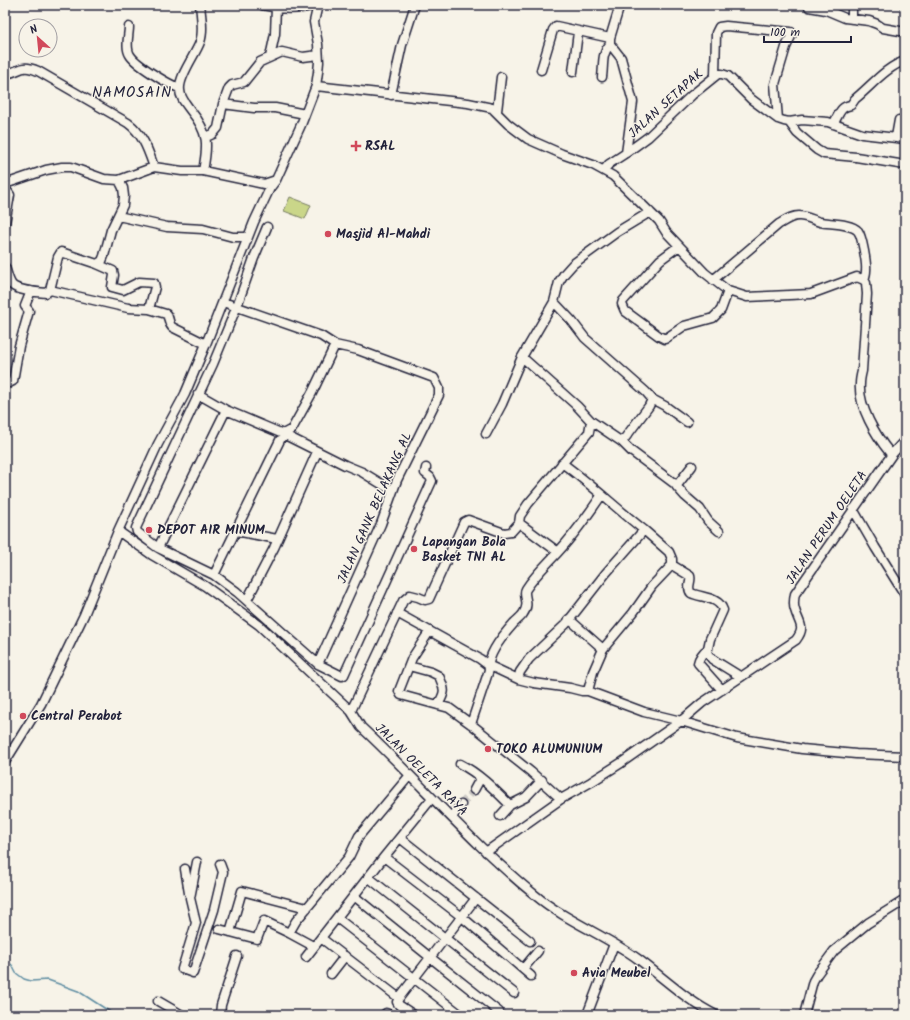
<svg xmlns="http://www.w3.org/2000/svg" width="910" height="1020" font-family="Kalam,sans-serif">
<rect width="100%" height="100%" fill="#f7f3e8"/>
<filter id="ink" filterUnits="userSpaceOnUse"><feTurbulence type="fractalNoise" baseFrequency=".025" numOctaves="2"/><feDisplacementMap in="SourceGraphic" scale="8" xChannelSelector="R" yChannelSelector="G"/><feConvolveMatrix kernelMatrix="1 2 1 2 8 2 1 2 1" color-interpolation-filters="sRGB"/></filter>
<g filter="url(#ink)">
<path fill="#cad689" stroke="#767c62" d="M 290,197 L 311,205 L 305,219 L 284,211 Z"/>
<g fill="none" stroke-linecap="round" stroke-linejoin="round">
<path stroke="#5f8da2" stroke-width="1.5" d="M 5,960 L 12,965 L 16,973 L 24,979 L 31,981 L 48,980 L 78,991 L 115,1015"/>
<path stroke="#ccc9c5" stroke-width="8" stroke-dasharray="8 4" stroke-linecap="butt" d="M 461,805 L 474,790"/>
<g stroke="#22223b" stroke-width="11">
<path id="minor" d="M 262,5 C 282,9 296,11 315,5
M 808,5 L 809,7 L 826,10 L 845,18 L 869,21 L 877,24 L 883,28 L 900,31
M 905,5 L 905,6
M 852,19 L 852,5
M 129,27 C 129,35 125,47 130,55 C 136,65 168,84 179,88
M 270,57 L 275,34 L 276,7
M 541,70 L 553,30 L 556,26 L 610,38
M 573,72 L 578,32
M 5,74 C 21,72 20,63 38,71 L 128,123 C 143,134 148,150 154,167
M 715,75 L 716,33 L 719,27 L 726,26 L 791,32 L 792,34 L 786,47 L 775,84 L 778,119
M 602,77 C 604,63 601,55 610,44
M 316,86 L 468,103 L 492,108 L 508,124 L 528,139 L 562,154 L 593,165 L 613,176 L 659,221 L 666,232 L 705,273 L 728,291 L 747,297 L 811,294 L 857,277 L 864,280 L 866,283 L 867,294 L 862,371 C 861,375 860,380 860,384 C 858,406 876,436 890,453 L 893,453
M 391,95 L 402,45 L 415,5
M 223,104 L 254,108 L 275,108 L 305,114
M 497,111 L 501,77
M 789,122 L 797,133 L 817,150 L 824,154 L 856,157 L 905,165
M 833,124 C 840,114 839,107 851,105 L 855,99 C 870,87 887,66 905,61
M 206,137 L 213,134 L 218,128 L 223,104 L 229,88 L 232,85 L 244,82 L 260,62 L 282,52 L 303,57 L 318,55
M 896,137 L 899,120
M 626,153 L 648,137 L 692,95 L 718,74 L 722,74 L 728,76 L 751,99 L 778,119 L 784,121 L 789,122 L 802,120 L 828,122 L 862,134 L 905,139
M 604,170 L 609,164 L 626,153 L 633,102 L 621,58 L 610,44 L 610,38 L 620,5
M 203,171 L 264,184 L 276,180
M 5,184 L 46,170 L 62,167 L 71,167 L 104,179 L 119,180 L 154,167 L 182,171 L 203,171 C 208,145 209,133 191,111 C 186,104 180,98 180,90 C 178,77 196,54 200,42 C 204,31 201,16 200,5
M 5,188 L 10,195 L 5,223
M 118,216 L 167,227 L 203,229 L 233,237 L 248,237
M 267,227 L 254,258 L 237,306 L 213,364 L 136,528 L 137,532 L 158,548 L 214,575 L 237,592 L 318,664 L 342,676 L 344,675 L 432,481 L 430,477 L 425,473 L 426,468
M 679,246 L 660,260 L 623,301 L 622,304 L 625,311 L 659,336 L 665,339 L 684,326 L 713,318 L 721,310 L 728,291
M 97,264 L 113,271 L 114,275 L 112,287 L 123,290 L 139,282 L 154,283 L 155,287 L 149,309 L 166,314 C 170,318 168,323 172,327 L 206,344
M 5,267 C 7,272 8,280 12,285 C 18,291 38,292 46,293 L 50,290 L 58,257 L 61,252 L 97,264 L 102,261 L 104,256 L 111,230 L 123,205 L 124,196 L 123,188 L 119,180
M 713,280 L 779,224 C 786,220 791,216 799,216 C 806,216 813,220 820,222 C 830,224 851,223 858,231 C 862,236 867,264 866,271 C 866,273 865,277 864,280
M 50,290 L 128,308 L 149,309
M 223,302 L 321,336 L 335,345 L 358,350 L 434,378 L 439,388 L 439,395 L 397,480 L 381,524 L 318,664
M 554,302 L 572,321 L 585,338 L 646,392 L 652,399 L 649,406 L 622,442
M 522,357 L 577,406 L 591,421 L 622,442 L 631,451 L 675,484 L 677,487
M 5,384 L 9,383 L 13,381 L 19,346 L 29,311 L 25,306 L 31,291
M 198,394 L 226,410 L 283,434 L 345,465 L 362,472 L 393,491
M 652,399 L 665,406 L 687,422
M 486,434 L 502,404 L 522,357 L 554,302 L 559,282 L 564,274 L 573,264 L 617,232 L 650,212
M 692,466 L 678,484 L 677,487 L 685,496 L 700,509 L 708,521 L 719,531
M 853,509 L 875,547 L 905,595
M 519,523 L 558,552
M 118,531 L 152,555 L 205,586 L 259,625 L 351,711 L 361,727 C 420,782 473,845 535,895 C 566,921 605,935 638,959 C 664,978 687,1001 716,1015
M 236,531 L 277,539
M 158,548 L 226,410
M 672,565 L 690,576 C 692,582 686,587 691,593 C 702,598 719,597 723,610 L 710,639 L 707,653 L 712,659 L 741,677
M 214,575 L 283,434 L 292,429 L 312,393 L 335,345
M 247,600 L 274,548 L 317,452
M 397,613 L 480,659 L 488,665 L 518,679 L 534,683 L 570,688 L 582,691 L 588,691 L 644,712 L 681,721 L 737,738 L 802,749 L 856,754 L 905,756
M 569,619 L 603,649
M 429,632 L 412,658 L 399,691 L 401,695 L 449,708 L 471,724 L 531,772 L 561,799
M 708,649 C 703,652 699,658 698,663 L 722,690
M 409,666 L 431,672 L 439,676 C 445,690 446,691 438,705
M 518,679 L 520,672 L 529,659 L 566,624 L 606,573 L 644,530 C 616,508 591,484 562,463
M 588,691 L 593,672 L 603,649 L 633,613 L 652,586 L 672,565 L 672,559 L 669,552 L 644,530
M 351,711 L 403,601 L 410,595 L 418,597 L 425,600 L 429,599 L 464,522 L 468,520 L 504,533 L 511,532 L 519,523 L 520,516 L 528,504 L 589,432 L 591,421
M 471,724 L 489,670 C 486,655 505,633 514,623 C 517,620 521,617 523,614 C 531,603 522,595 526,589 C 535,575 547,564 558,552 C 574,535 588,515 601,496
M 5,762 L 41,704 L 84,615 L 118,531 L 158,444 L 185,394 L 206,344 L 254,222 L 270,188 L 276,180 L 301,125 L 316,86 L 318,72 L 319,62 L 318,44 L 314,22 L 317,9 L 320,5
M 460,764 C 478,773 493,788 508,803 L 510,805 L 500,816
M 474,790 L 480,779
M 510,805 L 526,797 L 542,780
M 452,817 L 461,805
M 400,838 L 530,941
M 486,852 L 561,799 L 591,782 L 621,763 L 681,721 L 702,703 L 796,640 C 806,627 799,624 795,610 C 793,605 794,599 795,594 L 893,453 L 905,440
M 384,857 L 462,917 L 531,976
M 197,862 L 190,898 L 196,923 L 182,969 L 193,973 L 214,910 L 223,872 L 220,864
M 185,869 L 189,893
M 368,877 L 514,993
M 354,896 L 431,958 L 499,1012 L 496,1015
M 337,918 L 461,1015
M 219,929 L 257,939 L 264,921 L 289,933
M 230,932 L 242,891 L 307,908
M 321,938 L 399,998 L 397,1002 L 399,1005 L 414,1015
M 313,946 L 289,933 L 296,921 L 349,857 L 359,836 L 410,775
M 306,957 L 384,857 L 432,798
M 523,969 L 538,951
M 331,974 L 345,956
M 399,998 L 476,898
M 158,1001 L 182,1015
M 220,1015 L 221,1005 L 237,956
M 384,1015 L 386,1013 L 391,1015
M 587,1015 L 614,944
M 804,1015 L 813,981 L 817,974 L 834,951 L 868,923 L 905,900"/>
</g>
<use href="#minor" stroke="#f7f3e8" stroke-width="8"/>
</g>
</g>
<g fill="#d1495b" stroke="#f7f3e8" stroke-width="1.5">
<path d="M354 140h4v4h4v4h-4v4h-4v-4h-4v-4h4z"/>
<circle cx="328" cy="234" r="4"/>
<circle cx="149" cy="530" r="4"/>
<circle cx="414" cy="549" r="4"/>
<circle cx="23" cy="716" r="4"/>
<circle cx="488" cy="749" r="4"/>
<circle cx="574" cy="973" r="4"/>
</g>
<g text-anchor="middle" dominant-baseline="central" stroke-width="3" stroke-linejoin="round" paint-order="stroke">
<g font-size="13" fill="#22223b" stroke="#f7f3e8">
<text transform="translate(666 104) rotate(-42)">JALAN SETAPAK</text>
<text transform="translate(375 508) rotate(-66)">JALAN GANK BELAKANG AL</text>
<text transform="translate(827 528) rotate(-56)">JALAN PERUM OELETA</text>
<text transform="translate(421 770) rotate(45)">JALAN OELETA RAYA</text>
</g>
<g font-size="13" font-weight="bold" fill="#22223b" stroke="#f7f3e8" text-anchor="start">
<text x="365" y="146">RSAL</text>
<text x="336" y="234">Masjid Al-Mahdi</text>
<text x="157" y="530">DEPOT AIR MINUM</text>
<text x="422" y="542">Lapangan Bola<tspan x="422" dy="15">Basket TNI AL</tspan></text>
<text x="31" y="716">Central Perabot</text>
<text x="496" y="749">TOKO ALUMUNIUM</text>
<text x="582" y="973">Avia Meubel</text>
</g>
<g font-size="15" letter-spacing="1" fill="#22223b" stroke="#f7f3e8">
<text x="132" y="93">NAMOSAIN</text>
</g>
</g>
<rect width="910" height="1020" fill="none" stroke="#f7f3e8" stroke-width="20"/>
<rect x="10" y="10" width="890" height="1000" fill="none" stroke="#22223b" stroke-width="1.5" filter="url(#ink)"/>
<g transform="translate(38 38) rotate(333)"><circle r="19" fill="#f7f3e8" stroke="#a29fa3"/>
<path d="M0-3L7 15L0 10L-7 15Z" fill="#d1495b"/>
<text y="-6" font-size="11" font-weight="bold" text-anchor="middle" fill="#22223b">N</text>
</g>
<path d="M764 36v6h87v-6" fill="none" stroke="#22223b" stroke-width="2"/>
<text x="770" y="36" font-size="12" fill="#22223b" stroke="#f7f3e8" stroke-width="3" paint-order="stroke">100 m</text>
</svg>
